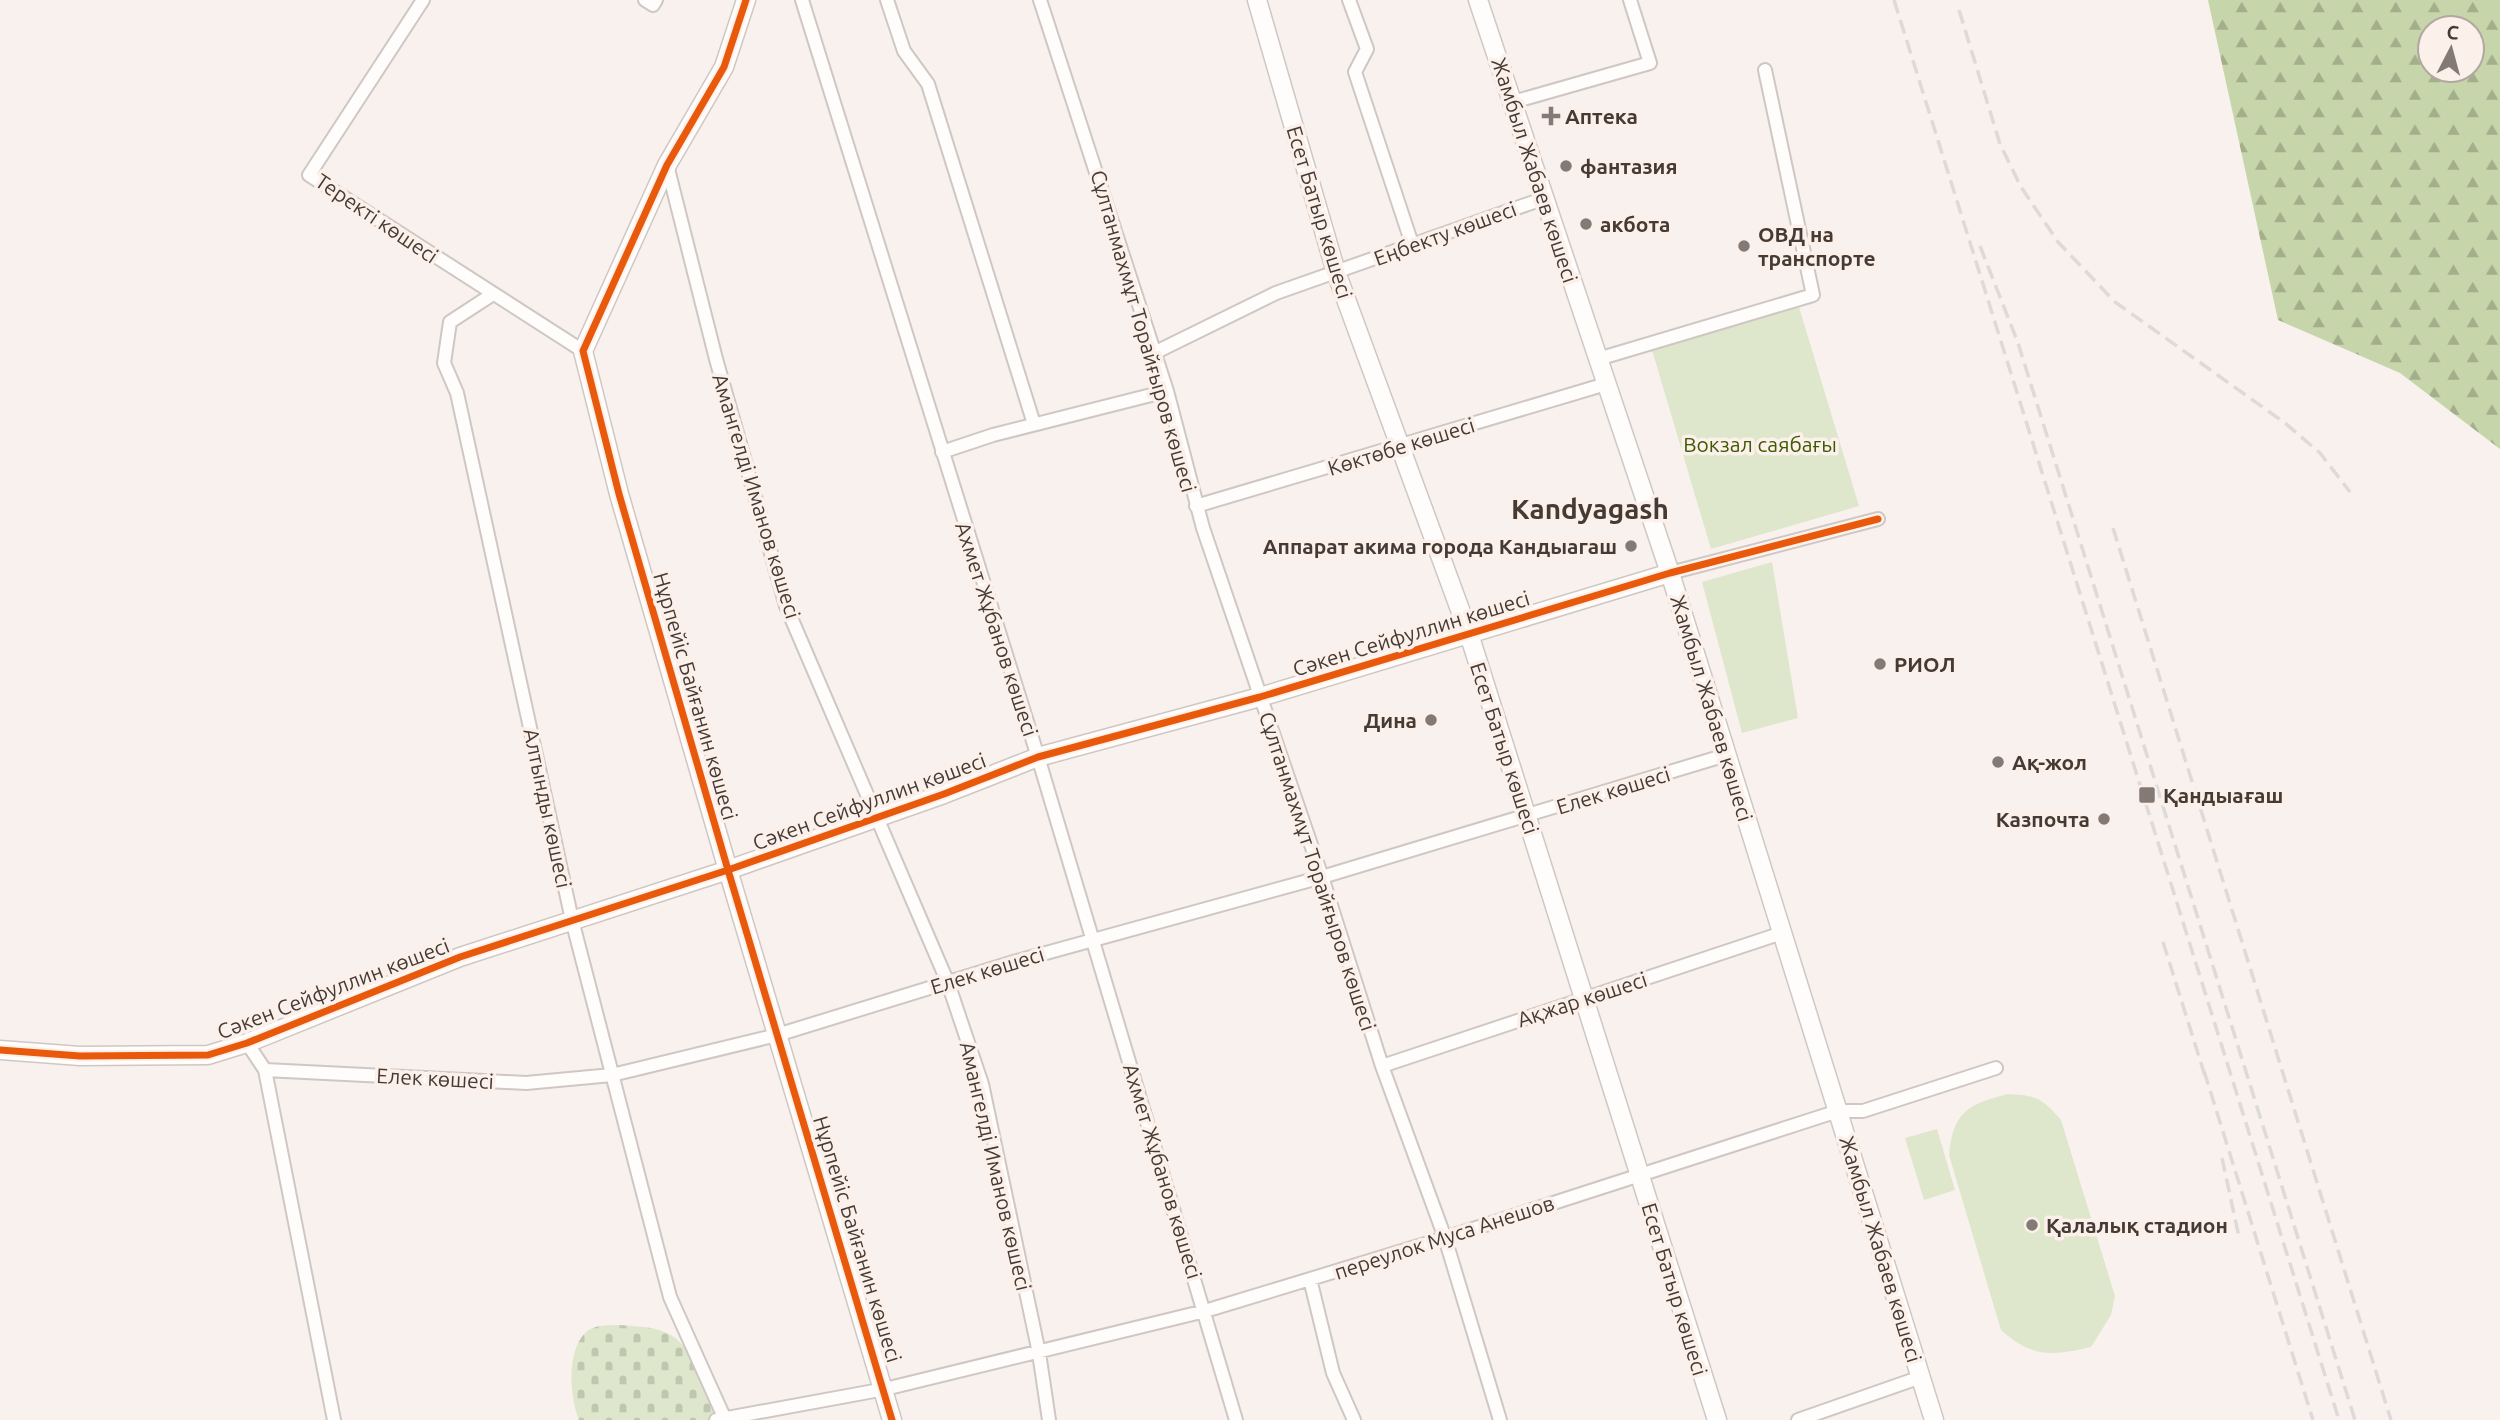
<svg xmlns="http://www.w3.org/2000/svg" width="2500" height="1420" font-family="Ubuntu,sans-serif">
<defs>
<pattern id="forest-firs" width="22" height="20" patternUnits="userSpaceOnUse" patternTransform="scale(1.75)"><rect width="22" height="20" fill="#c6d5aa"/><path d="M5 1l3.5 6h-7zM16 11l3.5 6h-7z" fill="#a3ae8b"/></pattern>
<pattern id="cemetery-stones" width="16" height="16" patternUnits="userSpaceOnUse" patternTransform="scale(1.75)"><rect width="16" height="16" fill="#dee7cc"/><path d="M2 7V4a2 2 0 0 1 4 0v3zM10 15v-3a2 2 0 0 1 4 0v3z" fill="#c0c7b0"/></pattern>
</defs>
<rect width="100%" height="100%" fill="#f8f1ee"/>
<path fill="url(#forest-firs)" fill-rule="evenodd" d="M 2208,0 L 2500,0 L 2500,449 L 2400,373 L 2278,320 ZM 2430,28 L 2472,28 L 2472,70 L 2430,70 Z"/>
<path fill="url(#cemetery-stones)" d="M 617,1325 C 632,1326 653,1326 667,1333 C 694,1346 705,1387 717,1413 L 715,1420 L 579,1420 C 570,1397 566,1353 585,1333 C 593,1325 606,1325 617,1325 Z"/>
<path fill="#dee7cc" d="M 1799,307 L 1859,506 L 1711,549 L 1652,350 Z
M 1772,562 L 1798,718 L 1742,733 L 1702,582 Z
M 2008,1094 C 2036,1095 2043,1099 2061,1120 L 2115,1296 L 2111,1315 L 2091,1347 C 2052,1356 2032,1358 2001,1330 L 1949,1155 C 1953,1111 1969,1104 2008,1094 Z
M 1937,1129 L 1955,1190 L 1924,1200 L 1905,1138 Z"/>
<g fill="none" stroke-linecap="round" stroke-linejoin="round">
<g stroke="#cfc7c3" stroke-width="16">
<path id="street" d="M 423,0 L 309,175 L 583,351
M 645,0 L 653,5 L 656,0
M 802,0 L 1038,757 L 1236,1420
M 887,0 L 904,51 L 928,84 L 1034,424
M 1040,0 L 1167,391 L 1203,528 L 1322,877 L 1382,1066 L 1445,1238 L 1500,1420
M 1349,0 L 1367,49 L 1355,72 L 1412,244
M 1513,102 L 1650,63 L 1630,0
M 667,165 L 716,359 L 786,606 L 948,983 L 982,1084 L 1039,1353 L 1049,1420
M 493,294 L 450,322 L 444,363 L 457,393 L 467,439 L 572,920 L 670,1297 L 724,1417
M 1154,353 L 1276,293 L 1545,198
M 1598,359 L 1813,295 L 1765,70
M 942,452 L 993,435 L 1167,391
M 1196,506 L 1606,384
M 1670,573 L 1878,519
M 247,1043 L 265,1070 L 526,1083 L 612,1075 L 777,1035 L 1017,961 L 1322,877 L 1726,755
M 1382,1066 L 1782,933
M 265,1070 L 334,1420
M 1310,1279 L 1333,1373 L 1354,1420
M 716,1420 L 885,1389 L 1205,1311 L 1445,1238 L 1838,1111 L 1863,1111 L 1996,1068
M 1798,1420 L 1921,1377"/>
</g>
<g stroke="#cfc7c3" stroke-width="21">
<path id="secondary" d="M 746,0 L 724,67 L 667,165 L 583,351 L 619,494 L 728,870 L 892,1420
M 1257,0 L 1336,272 L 1469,634 L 1717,1420
M 1478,0 L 1670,573 L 1934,1420
M 0,1050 L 80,1056 L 208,1055 L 247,1043 L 460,957 L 728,870 L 944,794 L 1038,757 L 1260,697 L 1670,573"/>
</g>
<use href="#street" stroke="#fefdfc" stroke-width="12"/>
<use href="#secondary" stroke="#fefdfc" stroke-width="18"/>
<path stroke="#dddad9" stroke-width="3.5" stroke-dasharray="14 7" stroke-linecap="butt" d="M 1894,0 L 2339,1420
M 1959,10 L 2000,144 L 2021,187 L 2058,242 L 2115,302 L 2285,423 L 2320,453 L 2350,492
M 1980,246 L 2018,343 L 2355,1420
M 2113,528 L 2391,1420
M 2163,942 L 2206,1079
M 2204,1071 L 2313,1420
M 2222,1158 L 2239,1237"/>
<g stroke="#fcf0ea" stroke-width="11">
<path id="cycleway" d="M 746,0 L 724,67 L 667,165 L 583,351 L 619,494 L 728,870 L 892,1420
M 0,1050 L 80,1056 L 208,1055 L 247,1043 L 460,957 L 728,870 L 944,794 L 1038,757 L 1260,697 L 1670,573 L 1878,519"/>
</g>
<use href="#cycleway" stroke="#e8590c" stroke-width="7"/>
</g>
<g fill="#847a75" stroke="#fcf0ea" stroke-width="2.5">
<path d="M1547.5 105.5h7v7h7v7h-7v7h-7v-7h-7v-7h7z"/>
<circle cx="1566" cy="166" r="7"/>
<circle cx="1586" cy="224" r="7"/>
<circle cx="1744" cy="246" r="7"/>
<circle cx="1631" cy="546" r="7"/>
<circle cx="1880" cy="664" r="7"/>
<circle cx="1431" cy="720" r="7"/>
<circle cx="1998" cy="762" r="7"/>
<rect x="2138" y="786" width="18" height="18" rx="3.5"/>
<circle cx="2104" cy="819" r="7"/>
<circle cx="2032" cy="1225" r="7"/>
</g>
<g text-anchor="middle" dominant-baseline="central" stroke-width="7" stroke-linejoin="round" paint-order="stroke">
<g font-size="21" font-weight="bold" fill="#463a34" stroke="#fcf0ea" text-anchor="start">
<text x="1565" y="116">Аптека</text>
<text x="1580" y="166">фантазия</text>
<text x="1600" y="224">акбота</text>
<text x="1758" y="234">ОВД на<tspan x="1758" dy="24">транспорте</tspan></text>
<text x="1617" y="546" text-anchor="end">Аппарат акима города Кандыагаш</text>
<text x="1894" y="664">РИОЛ</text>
<text x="1417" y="720" text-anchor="end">Дина</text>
<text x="2012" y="762">Ақ-жол</text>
<text x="2163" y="795">Қандыағаш</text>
<text x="2090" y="819" text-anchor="end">Казпочта</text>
<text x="2046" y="1225">Қалалық стадион</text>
</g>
<g font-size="21" fill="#463a34" stroke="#fcf0ea">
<text transform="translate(1535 170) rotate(72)">Жамбыл Жабаев көшесі</text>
<text transform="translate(1320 212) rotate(73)">Есет Батыр көшесі</text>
<text transform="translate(377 218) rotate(34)">Теректі көшесі</text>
<text transform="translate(1445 233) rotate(-20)">Еңбекту көшесі</text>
<text transform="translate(1144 331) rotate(74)">Сұлтанмахмұт Торайғыров көшесі</text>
<text transform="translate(1401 446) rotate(-17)">Көктөбе көшесі</text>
<text transform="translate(757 496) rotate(73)">Амангелді Иманов көшесі</text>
<text transform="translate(997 629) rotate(72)">Ахмет Жұбанов көшесі</text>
<text transform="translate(1411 633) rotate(-17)">Сәкен Сейфуллин көшесі</text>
<text transform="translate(696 696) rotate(74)">Нұрпейіс Байғанин көшесі</text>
<text transform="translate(1712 708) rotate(73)">Жамбыл Жабаев көшесі</text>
<text transform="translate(1505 748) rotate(72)">Есет Батыр көшесі</text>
<text transform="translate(1613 790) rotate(-17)">Елек көшесі</text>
<text transform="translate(869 801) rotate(-20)">Сәкен Сейфуллин көшесі</text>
<text transform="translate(548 808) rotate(78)">Алтынды көшесі</text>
<text transform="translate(1318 871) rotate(72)">Сұлтанмахмұт Торайғыров көшесі</text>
<text transform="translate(987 970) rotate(-17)">Елек көшесі</text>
<text transform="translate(333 988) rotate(-21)">Сәкен Сейфуллин көшесі</text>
<text transform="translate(1582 999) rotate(-18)">Ақжар көшесі</text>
<text transform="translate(435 1078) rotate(3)">Елек көшесі</text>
<text transform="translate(996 1166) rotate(77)">Амангелді Иманов көшесі</text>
<text transform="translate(1163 1171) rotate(73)">Ахмет Жұбанов көшесі</text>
<text transform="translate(1444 1237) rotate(-18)">переулок Муса Анешов</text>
<text transform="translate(858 1239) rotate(73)">Нұрпейіс Байғанин көшесі</text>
<text transform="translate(1881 1249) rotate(73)">Жамбыл Жабаев көшесі</text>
<text transform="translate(1675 1289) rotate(73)">Есет Батыр көшесі</text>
</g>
<g font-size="21" fill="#3e5a03" stroke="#fcf0ea">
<text x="1760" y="444">Вокзал саябағы</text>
</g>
<g font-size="28" font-weight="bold" fill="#463a34" stroke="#fcf0ea">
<text x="1590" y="508">Kandyagash</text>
</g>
</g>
<g transform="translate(2451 49) rotate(6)"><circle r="33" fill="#fcf0ea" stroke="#b3a7a1" stroke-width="2"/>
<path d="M0-5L12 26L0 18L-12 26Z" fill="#847a75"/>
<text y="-10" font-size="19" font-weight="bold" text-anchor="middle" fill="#463a34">С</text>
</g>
</svg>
